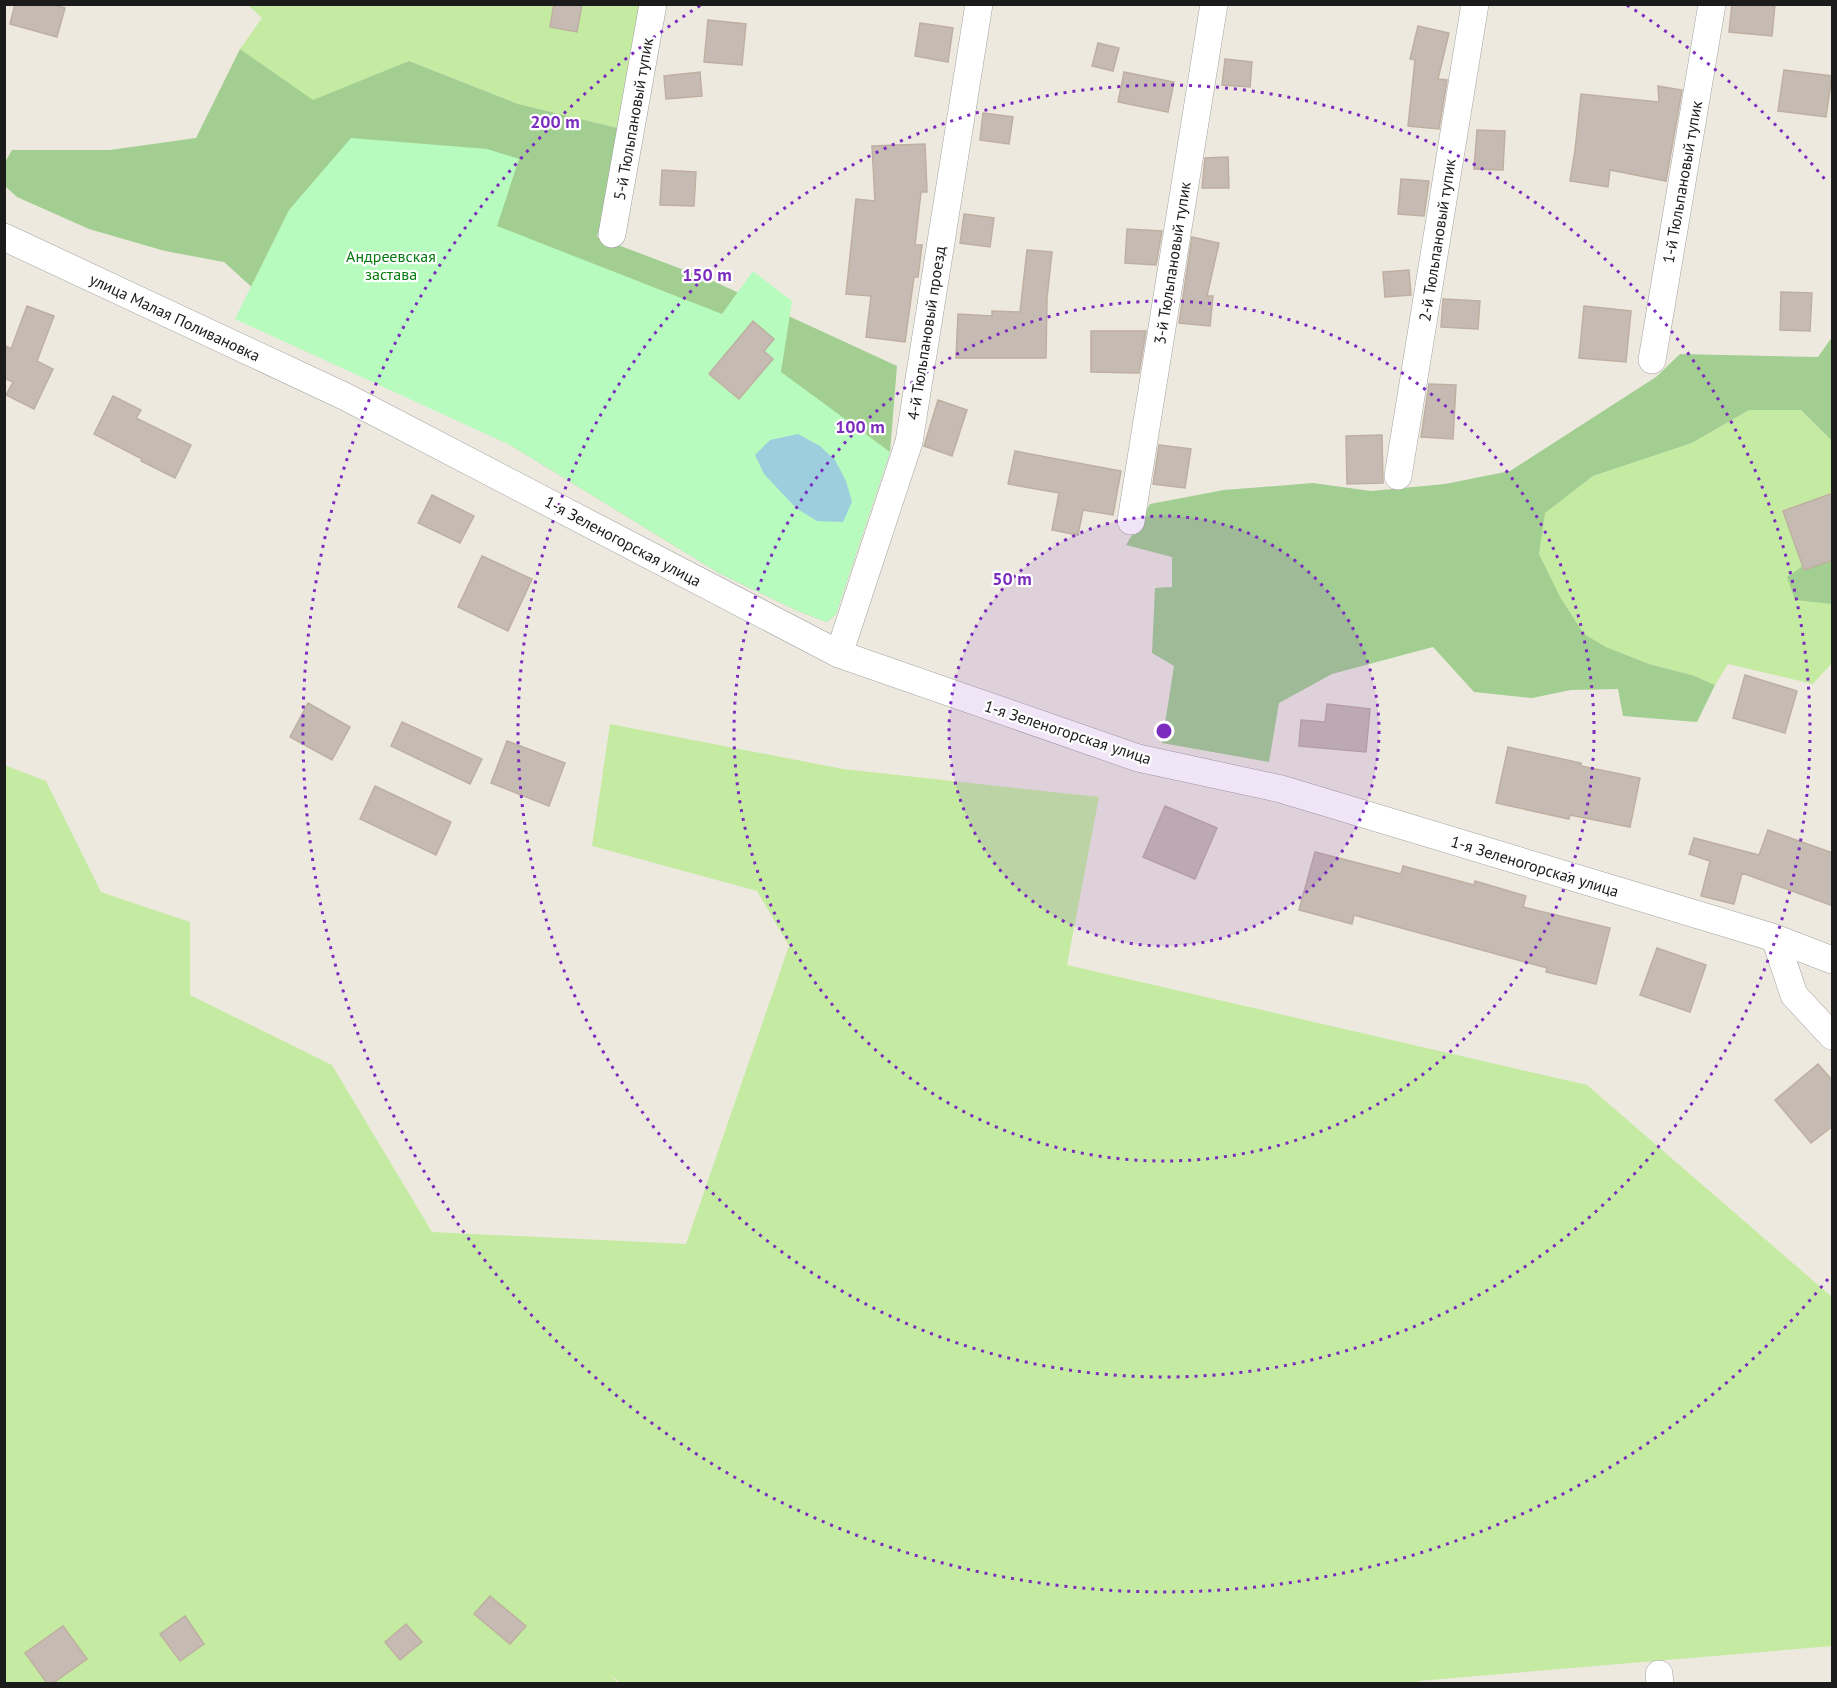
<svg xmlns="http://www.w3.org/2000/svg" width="1837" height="1688" font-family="'PT Sans',sans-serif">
<rect width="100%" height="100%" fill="#ede9df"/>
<path fill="#c5eba2" d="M 248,5 L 650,5 L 626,130 L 518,104 L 409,61 L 313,101 L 240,49 L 262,18 Z
M 1749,410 L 1801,410 L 1832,441 L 1832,663 L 1813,684 L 1728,664 L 1715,685 L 1692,675 L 1649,664 L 1606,647 L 1584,634 L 1520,564 L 1545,512 L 1593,476 L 1692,443 Z
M 610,724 L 843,769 L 1099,797 L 1067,965 L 1587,1085 L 1832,1297 L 1832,1646 L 1419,1681 L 1410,1684 L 622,1684 L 610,1675 L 618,1683 L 5,1683 L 4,765 L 46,781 L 101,892 L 190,922 L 190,995 L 332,1065 L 432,1232 L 686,1244 L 789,946 L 757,891 L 592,846 Z"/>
<path fill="#a3ce92" d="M 240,49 L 313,100 L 409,61 L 518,104 L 626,130 L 597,237 L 713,281 L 897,366 L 890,452 L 836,614 L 827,622 L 798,611 L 719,573 L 512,446 L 276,309 L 224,262 L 165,251 L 89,229 L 17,197 L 5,186 L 5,162 L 12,150 L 110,150 L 196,138 Z
M 1832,337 L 1832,441 L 1801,410 L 1749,410 L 1692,443 L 1593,476 L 1545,513 L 1539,554 L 1560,597 L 1584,634 L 1606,647 L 1649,664 L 1692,675 L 1715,685 L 1697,722 L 1623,716 L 1618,689 L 1571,690 L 1532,698 L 1474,692 L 1433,647 L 1332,674 L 1279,703 L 1269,762 L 1162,743 L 1174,666 L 1152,653 L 1155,588 L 1172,587 L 1172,557 L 1126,545 L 1150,504 L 1224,490 L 1313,483 L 1371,491 L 1445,484 L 1510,471 L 1656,377 L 1680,354 L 1818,357 Z
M 1828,549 L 1832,550 L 1832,604 L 1795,600 L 1787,577 Z"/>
<path fill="#b8fbbe" d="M 351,138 L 487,149 L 519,159 L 497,226 L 722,314 L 753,271 L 792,301 L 781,372 L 890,452 L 836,614 L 827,622 L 798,611 L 719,573 L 512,446 L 235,319 L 289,210 Z"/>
<path fill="#9dcedd" d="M 798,434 L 820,446 L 835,460 L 846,481 L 852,502 L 843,522 L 817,521 L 796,508 L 764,474 L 755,455 L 770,440 Z"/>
<path fill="#c5bbb3" stroke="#bfafa1" stroke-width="1.5" d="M 15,4 L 52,4 L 65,8 L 57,37 L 10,24 Z
M 554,4 L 582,4 L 577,32 L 550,27 Z
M 1732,4 L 1775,4 L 1772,36 L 1729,32 Z
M 708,20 L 746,24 L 742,65 L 704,62 Z
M 920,23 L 953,28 L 948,62 L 915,56 Z
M 1418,26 L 1449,33 L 1438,79 L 1447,80 L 1439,129 L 1408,126 L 1415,60 L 1410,59 Z
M 1098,43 L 1119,48 L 1113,71 L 1092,66 Z
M 1225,59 L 1252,62 L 1250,87 L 1222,85 Z
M 1784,70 L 1832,76 L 1826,117 L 1778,111 Z
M 700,72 L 702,96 L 666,99 L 664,76 Z
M 1124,72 L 1174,82 L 1168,112 L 1118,102 Z
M 1658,86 L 1682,90 L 1666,181 L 1610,170 L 1608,187 L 1570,181 L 1575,150 L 1581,94 L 1659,102 Z
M 983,113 L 1013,117 L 1009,144 L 980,140 Z
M 1477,130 L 1505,131 L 1503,170 L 1474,169 Z
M 925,144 L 927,192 L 921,192 L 915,245 L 922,245 L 918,277 L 914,277 L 905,342 L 866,337 L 871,296 L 846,294 L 856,199 L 875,201 L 872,146 Z
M 1228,157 L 1229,188 L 1202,188 L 1205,158 Z
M 662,170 L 696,172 L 694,206 L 660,205 Z
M 1401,179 L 1429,181 L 1424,216 L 1398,214 Z
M 964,214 L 994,218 L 990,247 L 960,243 Z
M 1127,229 L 1162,231 L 1156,265 L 1125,263 Z
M 1192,237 L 1219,243 L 1207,296 L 1213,296 L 1210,326 L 1179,323 Z
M 1027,250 L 1052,252 L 1047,298 L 1046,358 L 956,358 L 958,314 L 992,316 L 992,311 L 1020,312 Z
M 1409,270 L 1411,295 L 1385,297 L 1383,272 Z
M 1781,292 L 1812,293 L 1810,331 L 1780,330 Z
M 1443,299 L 1480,301 L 1478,329 L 1441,327 Z
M 27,306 L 54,316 L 37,361 L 53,369 L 34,409 L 6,395 L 13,382 L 4,378 L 4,345 L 11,349 Z
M 1584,306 L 1631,311 L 1626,362 L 1579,358 Z
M 753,321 L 774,339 L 764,351 L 773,359 L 739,399 L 709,374 Z
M 1091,331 L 1146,331 L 1139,373 L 1091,372 Z
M 1429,384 L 1456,385 L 1453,439 L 1421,437 Z
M 113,396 L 141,410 L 136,418 L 191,445 L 175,478 L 141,461 L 142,459 L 94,434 Z
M 938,400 L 967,410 L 952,456 L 924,446 Z
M 1382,435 L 1383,483 L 1347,484 L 1346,436 Z
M 1159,445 L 1191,449 L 1185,488 L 1153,484 Z
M 1015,451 L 1121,471 L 1113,515 L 1083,510 L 1078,535 L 1052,530 L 1059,493 L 1008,484 Z
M 1833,493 L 1833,560 L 1804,570 L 1783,511 Z
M 432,495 L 474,516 L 460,543 L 418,523 Z
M 482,556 L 532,579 L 508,631 L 458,607 Z
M 1745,675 L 1797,691 L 1785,733 L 1733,718 Z
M 308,703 L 350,727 L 332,760 L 290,737 Z
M 1327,704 L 1370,709 L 1366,752 L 1299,746 L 1301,720 L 1325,722 Z
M 402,722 L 482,759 L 470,784 L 391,746 Z
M 507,741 L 565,763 L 549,806 L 491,783 Z
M 1508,747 L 1581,763 L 1581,766 L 1640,778 L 1630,827 L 1570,815 L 1569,819 L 1496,803 Z
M 375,786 L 451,822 L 436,855 L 360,819 Z
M 1165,806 L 1217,828 L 1195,879 L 1143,857 Z
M 1768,830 L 1833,853 L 1833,906 L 1742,873 L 1734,904 L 1701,896 L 1710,861 L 1689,854 L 1694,838 L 1759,855 Z
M 1315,852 L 1401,874 L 1403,866 L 1474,885 L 1475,881 L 1526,896 L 1523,907 L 1610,928 L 1596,984 L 1546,972 L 1547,968 L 1354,915 L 1352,924 L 1299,910 Z
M 1657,948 L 1706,965 L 1690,1012 L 1640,995 Z
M 1818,1064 L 1833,1081 L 1833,1126 L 1811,1143 L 1775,1100 Z
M 490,1596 L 526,1626 L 510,1644 L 474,1614 Z
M 185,1616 L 204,1644 L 180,1661 L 160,1634 Z
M 406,1624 L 422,1642 L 400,1660 L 385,1642 Z
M 63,1626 L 87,1659 L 53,1683 L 47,1683 L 25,1653 Z"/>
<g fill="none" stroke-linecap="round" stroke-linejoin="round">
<g stroke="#a2a2a2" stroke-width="28">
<path id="street" d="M 612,234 L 653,4
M 4,237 L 346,397 L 839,654 L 1138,758 L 1281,789 L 1775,938 L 1832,960
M 1652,360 L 1712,4
M 1398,476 L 1475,4
M 1131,521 L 1214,4
M 839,654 L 909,442 L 979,4
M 1775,938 L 1794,995 L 1832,1036
M 1659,1674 L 1660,1684"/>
</g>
<use href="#street" stroke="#fff" stroke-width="27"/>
</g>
<circle cx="1164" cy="731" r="215" fill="#7b2cbf" fill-opacity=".12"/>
<g fill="none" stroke="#7b2cbf" stroke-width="3" stroke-dasharray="3 6">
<circle cx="1164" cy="731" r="215"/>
<circle cx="1164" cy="731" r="430"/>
<circle cx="1164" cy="731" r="646"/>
<path d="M1828 1279A861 861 0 1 1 701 5M1627 5A861 861 0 0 1 1828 183"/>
</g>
<g text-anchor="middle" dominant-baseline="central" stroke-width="4.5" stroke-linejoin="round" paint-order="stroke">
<g font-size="16" fill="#1b1b1b" stroke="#fff">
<text transform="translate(633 119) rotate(-80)">5-й Тюльпановый тупик</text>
<text transform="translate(1682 182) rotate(-80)">1-й Тюльпановый тупик</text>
<text transform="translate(1437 240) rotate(-81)">2-й Тюльпановый тупик</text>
<text transform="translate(1172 263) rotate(-81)">3-й Тюльпановый тупик</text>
<text transform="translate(175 317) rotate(25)">улица Малая Поливановка</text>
<text transform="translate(926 333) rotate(-81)">4-й Тюльпановый проезд</text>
<text transform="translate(623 541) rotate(28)">1-я Зеленогорская улица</text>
<text transform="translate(1068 732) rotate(18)">1-я Зеленогорская улица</text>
<text transform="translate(1535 866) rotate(17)">1-я Зеленогорская улица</text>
</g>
<g font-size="16" fill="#077b11" stroke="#fff">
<text x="391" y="256">Андреевская<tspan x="391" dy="18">застава</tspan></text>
</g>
</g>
<circle cx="1164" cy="731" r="9" fill="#7b2cbf" stroke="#fff" stroke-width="3"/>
<g font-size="18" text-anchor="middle" font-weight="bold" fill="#7b2cbf" stroke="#fff" stroke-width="4.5" stroke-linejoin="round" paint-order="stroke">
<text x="555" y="128">200 m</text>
<text x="707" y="281">150 m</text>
<text x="860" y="433">100 m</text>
<text x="1012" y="585">50 m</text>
</g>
<rect width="1837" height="1688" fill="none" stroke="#1b1b1b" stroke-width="12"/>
</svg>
